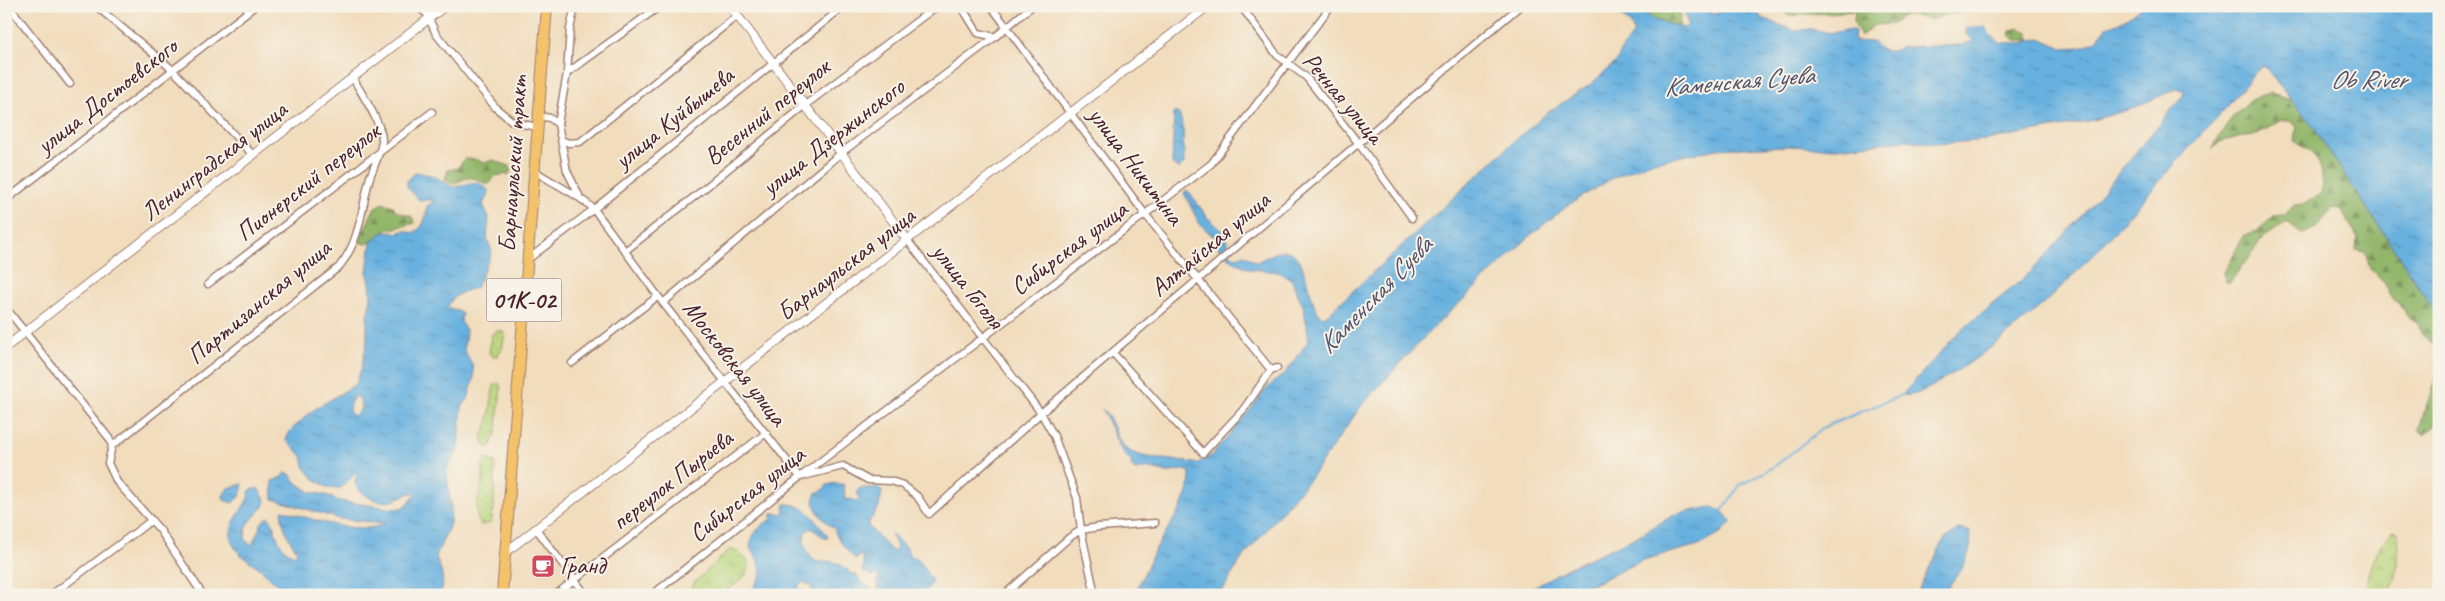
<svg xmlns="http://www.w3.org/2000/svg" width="2445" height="601" font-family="Caveat,sans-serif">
<defs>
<pattern id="grass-dots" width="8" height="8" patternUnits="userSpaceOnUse" patternTransform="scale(1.25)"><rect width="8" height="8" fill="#b8d57b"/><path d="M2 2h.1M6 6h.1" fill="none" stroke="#a0b66a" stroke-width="1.8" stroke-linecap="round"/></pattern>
<pattern id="forest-firs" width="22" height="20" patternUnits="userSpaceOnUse" patternTransform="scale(1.25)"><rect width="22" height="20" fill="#92b66b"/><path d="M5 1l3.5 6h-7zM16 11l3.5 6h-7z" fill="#799358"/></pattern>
<pattern id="wetland-marsh" width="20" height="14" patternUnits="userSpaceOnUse" patternTransform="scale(1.25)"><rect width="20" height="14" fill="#b8d57b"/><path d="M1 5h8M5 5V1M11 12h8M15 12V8" fill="none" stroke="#a0b66a"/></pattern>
<pattern id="water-ripples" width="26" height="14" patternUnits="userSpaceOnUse" patternTransform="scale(1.25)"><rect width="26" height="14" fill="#67b1df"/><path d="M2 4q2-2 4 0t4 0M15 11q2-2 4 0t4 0" fill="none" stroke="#578fb5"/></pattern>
</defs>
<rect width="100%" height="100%" fill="#f7f3e8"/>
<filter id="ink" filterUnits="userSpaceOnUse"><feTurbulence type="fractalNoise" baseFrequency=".02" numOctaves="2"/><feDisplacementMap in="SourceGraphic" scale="10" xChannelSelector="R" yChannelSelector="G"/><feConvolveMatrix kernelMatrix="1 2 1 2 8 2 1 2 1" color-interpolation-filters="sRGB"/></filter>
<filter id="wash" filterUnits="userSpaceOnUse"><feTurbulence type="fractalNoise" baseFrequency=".0096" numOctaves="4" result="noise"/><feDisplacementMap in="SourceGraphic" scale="20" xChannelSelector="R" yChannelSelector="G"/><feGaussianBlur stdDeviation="1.12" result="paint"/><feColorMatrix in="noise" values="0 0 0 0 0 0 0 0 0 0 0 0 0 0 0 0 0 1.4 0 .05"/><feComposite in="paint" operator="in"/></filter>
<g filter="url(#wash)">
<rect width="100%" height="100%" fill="#f1dcbb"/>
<path fill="url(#grass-dots)" stroke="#817a53" d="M 500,330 L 505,333 L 502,349 L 497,356 L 492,356 L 489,353 L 492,334 Z
M 499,383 L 501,388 L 496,434 L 490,447 L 485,446 L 482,437 L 488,423 L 494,385 Z
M 486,459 L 495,462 L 494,507 L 491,523 L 481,525 C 471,510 481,494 483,478 C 484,470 480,466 486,459 Z"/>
<path fill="url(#forest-firs)" stroke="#6e6a4b" d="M 1648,6 L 1667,6 L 1680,13 L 1679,27 L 1654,20 L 1637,8 Z
M 1786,6 L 1801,7 L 2006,6 L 1949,14 L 1930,20 L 1911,15 L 1901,17 L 1892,24 L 1874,25 L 1861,36 L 1854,22 L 1855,11 L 1788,16 L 1782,8 Z
M 2019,28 L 2028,33 L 2031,40 L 2016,40 L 2009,35 L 2010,31 Z
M 2271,93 L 2291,99 L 2310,122 L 2431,305 L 2439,313 L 2439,419 L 2434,427 L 2423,435 L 2419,432 L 2419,428 L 2437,374 L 2438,352 L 2434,344 L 2422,335 L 2417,323 L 2409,317 L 2392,297 L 2385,284 L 2370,269 L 2365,252 L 2356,250 L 2357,237 L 2341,209 L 2333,208 L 2317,227 L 2304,234 L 2300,233 L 2289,223 L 2285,223 L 2261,239 L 2248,260 L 2241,267 L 2230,283 L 2225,282 L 2224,273 L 2243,236 L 2257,231 L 2275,215 L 2285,215 L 2294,205 L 2304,204 L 2321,194 C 2324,174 2322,163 2308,150 C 2304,146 2298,146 2295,141 L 2297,127 L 2290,121 L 2281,120 L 2257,135 L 2242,136 L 2220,142 L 2213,149 C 2222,127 2245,96 2271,93 Z
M 464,159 L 474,159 L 484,163 L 493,160 L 509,166 L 512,170 L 509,174 L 495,176 L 489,184 C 482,183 476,177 469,178 C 459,179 454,188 445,179 L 448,170 L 458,168 Z
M 383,203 L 393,206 L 396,211 L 411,216 L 415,223 L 387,230 L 367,244 L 358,242 L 375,207 Z"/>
<path fill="url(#wetland-marsh)" stroke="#817a53" d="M 2394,531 L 2399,533 L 2396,577 L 2389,595 L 2367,595 C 2366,575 2377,543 2394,531 Z
M 730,549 L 738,552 L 749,562 L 748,570 L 744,577 L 722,595 L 692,595 L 691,588 L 695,582 Z"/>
<path fill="url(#water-ripples)" stroke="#586885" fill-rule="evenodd" d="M 1611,6 L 1635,6 L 1654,20 L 1684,28 L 1688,24 L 1685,15 L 1687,10 L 1691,8 L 1716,13 L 1725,8 L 1741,7 L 1751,8 L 1763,18 L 1795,31 L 1809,29 L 1832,33 L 1851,29 L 1855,31 L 1854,41 L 1873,42 C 1878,47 1882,52 1890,51 C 1895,51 1899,47 1905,47 C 1920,45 1963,49 1974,40 L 1966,34 L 1966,29 L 1970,27 L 1985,27 L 1990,35 L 2002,43 L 2022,43 L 2040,38 L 2062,48 L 2081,47 L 2094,42 L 2107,27 L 2125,20 L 2143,6 L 2439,6 L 2439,313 L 2431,305 L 2310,122 L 2264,66 L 2254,73 C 2235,100 2210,125 2187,150 C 2115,232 2038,324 1942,380 C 1929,388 1918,397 1902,395 L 1958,333 L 2031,272 L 2093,203 L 2183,96 L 2184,90 L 2176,89 L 2131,109 L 2082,123 L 1986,140 L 1937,144 L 1905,140 L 1836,148 L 1786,146 L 1717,149 L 1648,163 L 1611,179 L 1570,204 L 1532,234 L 1429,332 L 1362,405 L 1312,476 L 1240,561 L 1220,595 L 1134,595 C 1141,581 1147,566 1154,552 C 1167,527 1191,501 1190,472 C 1182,468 1179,471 1171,472 C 1157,473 1153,466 1135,470 L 1131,466 L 1132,462 L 1122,452 L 1102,409 C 1114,419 1114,435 1123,446 C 1136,461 1177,458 1197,464 L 1212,455 L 1250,410 L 1266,389 L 1286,372 L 1309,340 L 1304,308 L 1291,279 L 1278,272 L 1250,269 L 1232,261 L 1219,248 L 1216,239 L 1199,223 L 1184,193 L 1186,190 L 1190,193 L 1207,217 L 1226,234 L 1231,255 L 1235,257 L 1244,255 L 1257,262 C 1265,258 1275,252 1283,251 C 1309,249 1306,303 1322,317 L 1327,315 L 1520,136 L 1547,113 L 1591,84 L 1617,61 L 1622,49 L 1634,33 L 1630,24 Z
M 1174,112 L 1179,114 L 1183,126 L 1184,164 L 1179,169 L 1172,164 Z
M 416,172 L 434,176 L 453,187 C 467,187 478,175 489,192 L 483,204 L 489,218 L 487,238 L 492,252 L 476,288 C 462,291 454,295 447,307 L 458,311 L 462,314 L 461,322 L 466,330 L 464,350 L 473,367 L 474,378 L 468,399 L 462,407 L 458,450 L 446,470 L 451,507 L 450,524 L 436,556 C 441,574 446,576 440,595 L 301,595 C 294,592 286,591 280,587 C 272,582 269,576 263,571 C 251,561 227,550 231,531 C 234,515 248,506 250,490 L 258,488 L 266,501 C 260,515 241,523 246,541 L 252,545 L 262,522 L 268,517 C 278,524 272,547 295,555 L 297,551 C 290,542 278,519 283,510 C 307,518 363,537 385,523 L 340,519 L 273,499 L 272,481 L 283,477 L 285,473 L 290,474 L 297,483 L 310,492 L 326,495 L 339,501 L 396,509 L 404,507 L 417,494 C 408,490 400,499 392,501 C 379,505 359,494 355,483 L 357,475 L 355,474 L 341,488 L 328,488 L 313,478 L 304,466 L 302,456 L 286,440 L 290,431 L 312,411 L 356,384 L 362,366 L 367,341 L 367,316 L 371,299 L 370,282 L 367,272 L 371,242 L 383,232 L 397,233 L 406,230 L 411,233 C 424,231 426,216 427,206 L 433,203 L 432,200 L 419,200 L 407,187 L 407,181 ZM 355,396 L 360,398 L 361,409 L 354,416 L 349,411 L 350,403 Z
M 836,483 L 844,485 L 845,500 L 852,499 L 855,502 L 859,498 L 857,492 L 860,488 L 879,488 L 882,491 L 879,507 L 869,522 L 868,526 L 892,551 L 895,551 L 897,547 L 891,533 L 907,549 L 909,556 L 918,559 L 932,581 C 927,601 895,595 879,595 L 877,580 L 880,575 L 873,576 L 862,571 L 864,565 L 862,555 L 860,555 L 856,560 C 850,554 834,536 835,529 C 825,522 809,508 816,493 L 823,490 L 827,485 Z
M 243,484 L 240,497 L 232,503 L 224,500 L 223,496 L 228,488 Z
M 785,504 C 805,503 816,520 827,535 L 828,538 L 825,538 L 811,528 L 805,532 C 802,543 806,555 817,562 C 832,560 841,562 851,574 L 856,574 C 857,581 870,586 876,595 L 810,595 L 812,587 L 803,582 L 798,586 L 799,595 L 750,595 C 751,589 755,586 758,581 C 765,570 757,557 750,548 C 751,534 759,526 772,519 L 772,513 L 783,514 Z
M 1711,507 L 1722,511 L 1732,522 L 1723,531 L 1702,544 L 1643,560 L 1571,595 L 1519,595 L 1568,568 L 1634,538 L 1676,514 Z
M 1958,529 L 1969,531 C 1977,554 1955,577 1942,595 L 1915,595 L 1944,540 Z"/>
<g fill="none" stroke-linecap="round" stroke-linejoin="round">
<path stroke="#67b1df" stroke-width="2" d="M 1722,511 L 1740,485 L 1774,467 L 1824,427 L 1902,395"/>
</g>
</g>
<g filter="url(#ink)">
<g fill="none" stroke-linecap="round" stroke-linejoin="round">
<g stroke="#9e7e73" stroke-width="9">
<path id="minor" d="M 9,6 L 70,84
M 96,6 L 173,70 L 253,155
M 417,6 L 427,14 L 436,34 L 496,108 L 513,122 L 537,127
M 575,6 L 570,29 L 567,73 L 558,124 L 567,171 L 579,195
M 961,6 L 978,33 L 995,37
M 991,6 L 1145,214 L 1271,370
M 1241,6 L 1277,55 L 1306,77 L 1359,144 L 1412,218
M 567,73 L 660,6
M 538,116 L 550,118 L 558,124
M 561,140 L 569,143 L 580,142 L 737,16
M 535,171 C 555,185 576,193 594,209 L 663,303 L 800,477 L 843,466 L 868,480 L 891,481 L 903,485 L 917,496 L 929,514 L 1041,413 L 1520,6
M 6,200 L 255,6
M 908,241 L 1041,413 L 1054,436 L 1077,498 L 1081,530 L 1095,595
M 625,251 L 699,193 L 808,103 L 937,6
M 527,260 L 594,209 L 844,6
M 208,284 L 432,112
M 663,303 L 841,153 L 995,37 L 1032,6
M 6,308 L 109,438 L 112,446 L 108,463 L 117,482 L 160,530 L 203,595
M 1113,353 L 1203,453 L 1243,410 L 1271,370 L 1277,368
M 572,363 L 658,296
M 112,446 L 339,267 C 361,240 361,209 370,177 C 374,166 381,152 382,141 C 383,125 361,93 353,78
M 537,530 L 586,595
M 51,595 L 152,520
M 555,595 L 766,433
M 652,595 L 800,477 L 1211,164 L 1331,6
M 1004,595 L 1070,537 L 1081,530 L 1099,527 L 1155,523"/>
</g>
<g stroke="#9e7e73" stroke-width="10">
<path id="tertiary" d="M 730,6 L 908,241
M 6,347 L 445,6
M 506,552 L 1208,6"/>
</g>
<g stroke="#9e7e73" stroke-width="12">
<path id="primary" d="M 502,595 L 547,6"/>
</g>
<use href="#minor" stroke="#fff" stroke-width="6"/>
<use href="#tertiary" stroke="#fff" stroke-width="8"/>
<use href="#primary" stroke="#f3c26a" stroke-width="10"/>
</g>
</g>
<defs>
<g id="cafe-square" transform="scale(1.25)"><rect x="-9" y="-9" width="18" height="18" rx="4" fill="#d1495b" stroke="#f7f3e8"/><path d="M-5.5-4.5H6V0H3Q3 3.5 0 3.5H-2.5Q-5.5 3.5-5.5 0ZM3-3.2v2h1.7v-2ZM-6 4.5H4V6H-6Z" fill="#fff"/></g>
</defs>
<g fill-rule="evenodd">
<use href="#cafe-square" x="543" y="566"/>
</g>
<g text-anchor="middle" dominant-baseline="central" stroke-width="4" stroke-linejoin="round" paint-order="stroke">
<rect fill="#f7f3e8" stroke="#7e5f64" stroke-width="1" x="486.5" y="278.5" width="75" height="43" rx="4"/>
<g font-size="24" font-weight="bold" fill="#4a1f2b">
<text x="524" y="300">01К-02</text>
</g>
<g font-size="25" fill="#4a1f2b" stroke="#f7f3e8">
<text transform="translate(107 96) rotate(-38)">улица Достоевского</text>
<text transform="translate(1343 98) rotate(50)">Речная улица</text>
<text transform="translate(767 112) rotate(-39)">Весенний переулок</text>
<text transform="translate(674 118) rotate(-39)">улица Куйбышева</text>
<text transform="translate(833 137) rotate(-38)">улица Дзержинского</text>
<text transform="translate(214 161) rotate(-38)">Ленинградская улица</text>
<text transform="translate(513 164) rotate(-86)">Барнаульский тракт</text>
<text transform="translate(1136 166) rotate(53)">улица Никитина</text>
<text transform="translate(308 182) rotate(-38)">Пионерский переулок</text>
<text transform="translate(1210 244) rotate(-40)">Алтайская улица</text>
<text transform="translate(1069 248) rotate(-37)">Сибирская улица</text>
<text transform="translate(846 264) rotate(-38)">Барнаульская улица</text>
<text transform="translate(968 286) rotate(52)">улица Гоголя</text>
<text transform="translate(259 302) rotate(-40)">Партизанская улица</text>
<text transform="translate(735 363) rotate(52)">Московская улица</text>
<text transform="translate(672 480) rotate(-38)">переулок Пырьева</text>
<text transform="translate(747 494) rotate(-38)">Сибирская улица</text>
</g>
<g font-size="25" fill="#4a1f2b" stroke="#f7f3e8" text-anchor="start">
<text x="560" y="566">Гранд</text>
</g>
<g font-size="26" font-style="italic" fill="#54526a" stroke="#f7f3e8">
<text x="2368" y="79">Ob River</text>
<text transform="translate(1739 81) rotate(-5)">Каменская Суева</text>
<text transform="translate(1375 295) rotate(-46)">Каменская Суева</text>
</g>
</g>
<rect width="2445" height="601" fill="none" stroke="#f7f3e8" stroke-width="25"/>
</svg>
